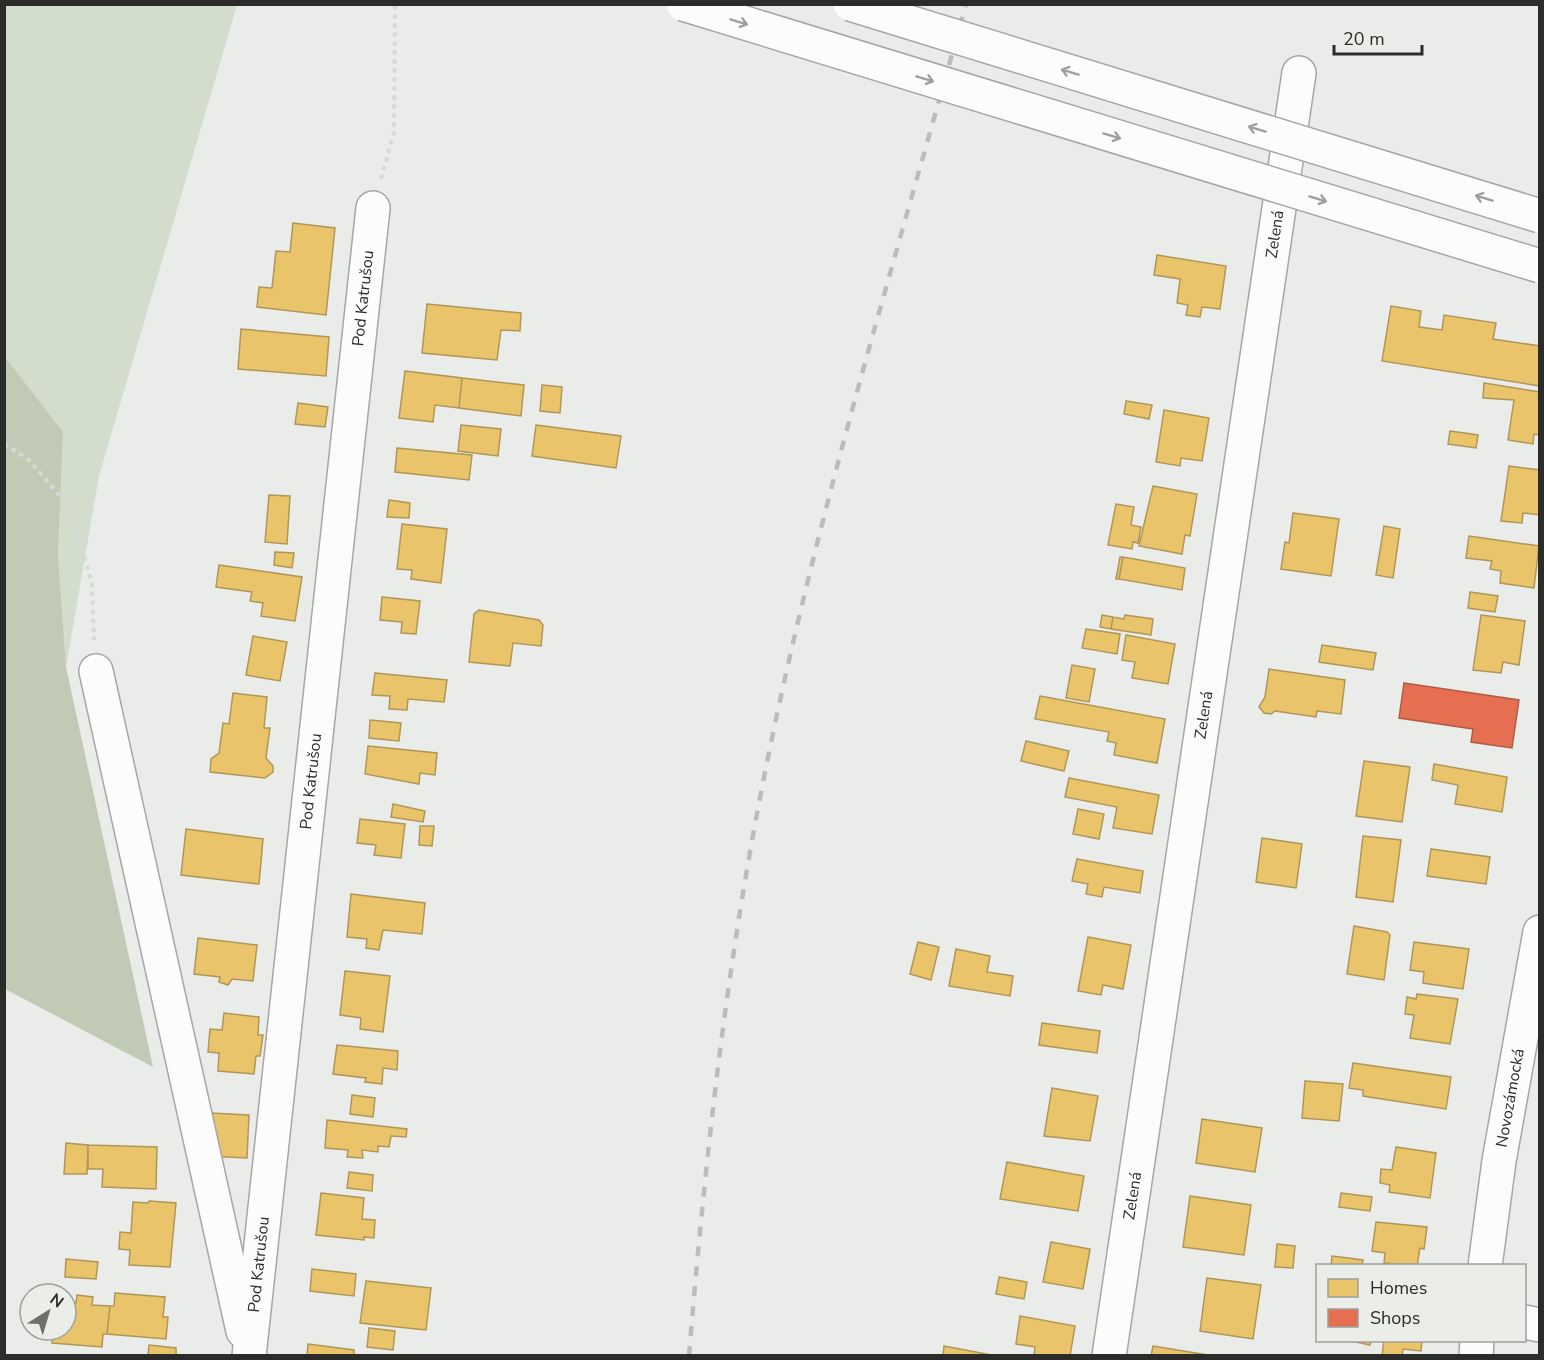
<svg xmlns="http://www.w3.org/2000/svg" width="1544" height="1360" font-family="'Nunito Sans',sans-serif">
<rect width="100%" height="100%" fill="#eaece9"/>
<path fill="#d3ddcb" d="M 5,5 L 237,5 L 99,476 L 66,667 L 58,555 L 63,432 L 5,357 Z"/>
<path fill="#c0cab5" d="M 5,357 L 63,432 L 58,555 L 66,667 L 153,1067 L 5,989 Z"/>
<path fill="#e9c46a" stroke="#b09657" stroke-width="1.5" d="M 293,223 L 335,228 L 326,315 L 257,307 L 259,287 L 272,288 L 276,251 L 290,252 Z
M 1157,255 L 1226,266 L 1220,309 L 1202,307 L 1200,317 L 1186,315 L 1188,305 L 1177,303 L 1180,279 L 1154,275 Z
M 427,304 L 521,313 L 520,331 L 501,330 L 497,360 L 422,353 Z
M 1391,306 L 1421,311 L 1419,327 L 1442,330 L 1444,315 L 1496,323 L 1493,339 L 1540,346 L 1540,386 L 1382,361 Z
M 241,329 L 329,337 L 326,376 L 238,369 Z
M 405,371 L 462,378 L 459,408 L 435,405 L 433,422 L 399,418 Z
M 462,378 L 524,385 L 521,416 L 459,408 Z
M 1484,383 L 1540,392 L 1540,435 L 1534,434 L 1533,444 L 1508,440 L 1514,400 L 1483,398 Z
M 542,385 L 562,387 L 560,413 L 540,411 Z
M 1126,401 L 1152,405 L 1149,419 L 1124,414 Z
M 298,403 L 328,407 L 325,427 L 295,424 Z
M 1164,410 L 1209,418 L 1202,461 L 1181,458 L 1180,466 L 1156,462 Z
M 461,425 L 501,429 L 498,456 L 458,451 Z
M 536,425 L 621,436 L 616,468 L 532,456 Z
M 1450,431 L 1478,435 L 1476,448 L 1448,444 Z
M 397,448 L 472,455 L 469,480 L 395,472 Z
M 1509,466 L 1540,470 L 1540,515 L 1523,513 L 1522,523 L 1501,521 Z
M 1153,486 L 1197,494 L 1190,536 L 1185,535 L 1182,554 L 1139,546 Z
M 269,495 L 290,496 L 287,544 L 265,542 Z
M 389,500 L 410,503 L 409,518 L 387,517 Z
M 1116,504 L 1134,507 L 1131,525 L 1141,527 L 1138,543 L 1133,542 L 1132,549 L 1108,545 Z
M 1293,513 L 1339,519 L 1331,576 L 1281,569 L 1285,542 L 1289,543 Z
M 402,524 L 447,529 L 441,583 L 411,579 L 412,570 L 397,569 Z
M 1384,526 L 1400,529 L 1393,578 L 1376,575 Z
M 1469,536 L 1539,546 L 1534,588 L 1500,583 L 1501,571 L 1490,569 L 1492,561 L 1466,558 Z
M 275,552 L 294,553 L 292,568 L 274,565 Z
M 1120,557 L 1123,557 L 1119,579 L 1116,579 Z
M 1123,557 L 1185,568 L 1182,590 L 1119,579 Z
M 219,565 L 302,577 L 295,621 L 261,616 L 263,603 L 250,601 L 252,592 L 216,587 Z
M 1470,592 L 1498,596 L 1495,612 L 1468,608 Z
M 382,597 L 420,601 L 416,634 L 401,633 L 402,622 L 380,620 Z
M 479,610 L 539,620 L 543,625 L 541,646 L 513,643 L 510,666 L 469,662 L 474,614 Z
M 1102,615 L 1113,617 L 1111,629 L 1100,627 Z
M 1125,615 L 1153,619 L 1151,635 L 1111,629 L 1113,617 L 1124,619 Z
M 1481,615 L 1525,621 L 1519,665 L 1503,662 L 1501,673 L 1473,670 Z
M 1086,629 L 1120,634 L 1117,654 L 1082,648 Z
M 1126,635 L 1175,644 L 1168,684 L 1132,678 L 1135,662 L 1122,660 Z
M 253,636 L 287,642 L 280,681 L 246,675 Z
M 1322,645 L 1376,653 L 1373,670 L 1319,662 Z
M 1072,665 L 1095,669 L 1089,702 L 1066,698 Z
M 1269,669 L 1345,680 L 1341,714 L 1317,711 L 1316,717 L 1275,711 L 1271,714 L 1264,713 L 1259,707 L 1265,697 Z
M 375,673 L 447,680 L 444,702 L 408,699 L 407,710 L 389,709 L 390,696 L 372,695 Z
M 233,693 L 267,697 L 264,728 L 270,728 L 266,758 L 273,766 L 273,772 L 265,778 L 210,772 L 211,759 L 219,753 L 223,723 L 229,724 Z
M 1040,696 L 1165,719 L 1157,763 L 1114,755 L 1116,743 L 1107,741 L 1109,732 L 1035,719 Z
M 370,720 L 401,723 L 399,741 L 369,738 Z
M 1026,741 L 1069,751 L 1064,771 L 1021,761 Z
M 368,746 L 437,753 L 435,775 L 420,773 L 419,784 L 365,774 Z
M 1364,761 L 1410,767 L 1402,822 L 1356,816 Z
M 1434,764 L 1507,777 L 1502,812 L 1455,804 L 1458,785 L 1432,780 Z
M 1069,778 L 1159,795 L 1152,834 L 1113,828 L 1117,807 L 1065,797 Z
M 393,804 L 425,811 L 423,822 L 391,817 Z
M 1078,809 L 1104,814 L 1099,839 L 1073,834 Z
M 360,819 L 405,824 L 401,858 L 374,855 L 376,845 L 357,843 Z
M 420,826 L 434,826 L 432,846 L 419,845 Z
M 186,829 L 263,839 L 259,884 L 181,875 Z
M 1363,836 L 1401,840 L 1393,902 L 1356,897 Z
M 1262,838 L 1302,844 L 1296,888 L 1256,882 Z
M 1431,849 L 1490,857 L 1486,884 L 1427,876 Z
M 1077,859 L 1143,871 L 1140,893 L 1104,887 L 1102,897 L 1086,894 L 1088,884 L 1072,881 Z
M 351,894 L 425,903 L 422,934 L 383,930 L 379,950 L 366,948 L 367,939 L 347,937 Z
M 1354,926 L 1387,932 L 1390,935 L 1384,980 L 1347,974 Z
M 1088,937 L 1131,945 L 1123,989 L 1103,985 L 1101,995 L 1078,991 Z
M 198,938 L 257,945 L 253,981 L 232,979 L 228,985 L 219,982 L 220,977 L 194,974 Z
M 918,942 L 939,947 L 931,980 L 910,974 Z
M 1414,942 L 1469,949 L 1463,989 L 1423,983 L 1424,972 L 1410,970 Z
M 956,949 L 990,956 L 987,972 L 1013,976 L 1010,996 L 949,986 Z
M 345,971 L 390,976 L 383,1032 L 360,1029 L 361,1018 L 340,1015 Z
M 1417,994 L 1458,999 L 1450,1044 L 1410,1038 L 1414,1015 L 1405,1014 L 1407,997 L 1416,999 Z
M 224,1013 L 259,1017 L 258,1035 L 263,1035 L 260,1056 L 256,1056 L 254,1074 L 218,1071 L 219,1053 L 208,1052 L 210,1029 L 222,1030 Z
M 1042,1023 L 1100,1031 L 1097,1053 L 1039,1045 Z
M 337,1045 L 398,1051 L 397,1070 L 383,1068 L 382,1084 L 365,1082 L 366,1078 L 333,1074 Z
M 1353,1063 L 1451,1077 L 1446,1109 L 1363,1096 L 1363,1090 L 1349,1088 Z
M 1305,1081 L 1343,1084 L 1339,1121 L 1302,1118 Z
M 1052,1088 L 1098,1096 L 1090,1141 L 1044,1136 Z
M 352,1095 L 375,1098 L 373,1117 L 350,1114 Z
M 210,1113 L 249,1115 L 247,1158 L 207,1156 Z
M 1202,1119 L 1262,1128 L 1255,1172 L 1196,1163 Z
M 327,1120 L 407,1129 L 406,1137 L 391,1136 L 389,1147 L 378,1146 L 378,1152 L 362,1150 L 363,1158 L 347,1157 L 348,1150 L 325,1148 Z
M 66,1143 L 88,1145 L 87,1174 L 64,1174 Z
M 88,1145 L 157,1147 L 156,1189 L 102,1187 L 103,1169 L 88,1169 Z
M 1396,1147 L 1436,1153 L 1430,1198 L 1389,1192 L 1390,1185 L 1380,1183 L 1381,1169 L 1392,1170 Z
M 1007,1162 L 1084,1176 L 1078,1211 L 1000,1199 Z
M 349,1172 L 373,1175 L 372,1191 L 347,1188 Z
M 321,1193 L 364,1198 L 362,1219 L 375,1220 L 374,1238 L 364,1237 L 364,1240 L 316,1235 Z
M 1341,1193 L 1372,1197 L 1370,1211 L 1339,1207 Z
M 1190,1196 L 1251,1205 L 1244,1255 L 1183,1247 Z
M 149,1201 L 176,1203 L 170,1267 L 129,1265 L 130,1250 L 119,1249 L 120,1232 L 131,1233 L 133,1202 L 148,1203 Z
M 1376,1222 L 1427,1227 L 1424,1249 L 1420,1248 L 1417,1266 L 1384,1263 L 1385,1253 L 1372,1251 Z
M 1051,1242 L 1090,1249 L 1083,1289 L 1043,1282 Z
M 1277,1244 L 1295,1246 L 1293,1268 L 1275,1267 Z
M 1332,1256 L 1363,1260 L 1362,1266 L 1331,1266 Z
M 66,1259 L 98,1262 L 96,1279 L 65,1277 Z
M 312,1269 L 356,1274 L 354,1296 L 310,1291 Z
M 999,1277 L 1027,1282 L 1024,1299 L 996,1294 Z
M 1207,1278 L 1261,1285 L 1253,1339 L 1200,1331 Z
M 366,1281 L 431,1288 L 426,1330 L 360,1323 Z
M 115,1293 L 165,1297 L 163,1317 L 168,1317 L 166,1339 L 107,1334 L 110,1306 L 114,1306 Z
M 77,1295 L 93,1297 L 92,1305 L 110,1306 L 107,1334 L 103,1334 L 102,1347 L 52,1343 L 52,1330 L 66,1330 L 66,1303 L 76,1303 Z
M 1020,1316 L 1075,1326 L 1070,1356 L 1034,1356 L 1035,1347 L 1016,1344 Z
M 369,1328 L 395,1331 L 393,1350 L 367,1347 Z
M 1347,1340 L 1371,1340 L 1370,1345 Z
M 1384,1340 L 1422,1340 L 1421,1351 L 1403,1349 L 1402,1356 L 1382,1356 Z
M 308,1344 L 354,1350 L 354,1356 L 307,1356 Z
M 149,1345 L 176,1348 L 176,1356 L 148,1356 Z
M 944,1346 L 997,1356 L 943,1356 Z
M 1153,1346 L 1214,1356 L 1151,1356 Z"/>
<path fill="#e76f51" stroke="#af5b45" stroke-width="1.5" d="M 1404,683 L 1519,700 L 1512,748 L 1471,742 L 1473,729 L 1399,718 Z"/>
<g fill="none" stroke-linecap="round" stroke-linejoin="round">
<g stroke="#a6a7a5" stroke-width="36">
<g id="minor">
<path d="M 96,671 L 243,1331"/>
<path d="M 1524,1322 L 1540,1325"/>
<path id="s1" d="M 249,1356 L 373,208"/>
<path id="s2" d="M 1109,1356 L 1299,73"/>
</g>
</g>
<g stroke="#a6a7a5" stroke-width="36">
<g id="major">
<path id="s3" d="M 1485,1266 L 1499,1161 L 1540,932"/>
<path d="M 1476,1356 L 1477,1340"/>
</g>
</g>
<path stroke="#d8d8d8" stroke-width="4" stroke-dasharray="4.5 4.5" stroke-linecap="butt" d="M 381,179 L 394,132 L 395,4
M 4,444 L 28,459 L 72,510 L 92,584 L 94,640"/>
<use href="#minor" stroke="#fcfcfc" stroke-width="33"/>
<use href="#major" stroke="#fcfcfc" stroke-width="33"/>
<path stroke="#bbbcbb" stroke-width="4.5" stroke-dasharray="10 10" stroke-linecap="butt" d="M 689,1356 C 705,1161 726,969 764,777 C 816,516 895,261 966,4"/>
<g stroke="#a6a7a5" stroke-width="36" stroke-linecap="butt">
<path id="highway-bridge" d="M 683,4 L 1540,266
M 850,4 L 1540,216"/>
</g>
<use href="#highway-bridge" stroke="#fcfcfc" stroke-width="33"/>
</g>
<defs><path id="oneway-shaft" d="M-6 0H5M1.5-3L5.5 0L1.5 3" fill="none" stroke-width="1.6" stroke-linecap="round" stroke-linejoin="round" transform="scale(1.5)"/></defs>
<g stroke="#9e9e9e">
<use href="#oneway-shaft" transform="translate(739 22) rotate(17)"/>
<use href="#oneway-shaft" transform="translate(1070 72) rotate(-163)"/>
<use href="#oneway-shaft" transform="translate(925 79) rotate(17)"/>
<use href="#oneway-shaft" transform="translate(1257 129) rotate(-163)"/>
<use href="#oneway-shaft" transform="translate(1112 136) rotate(17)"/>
<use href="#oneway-shaft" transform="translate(1484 198) rotate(-163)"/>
<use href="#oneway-shaft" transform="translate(1318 199) rotate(17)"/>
</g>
<g text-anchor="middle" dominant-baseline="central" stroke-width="6" stroke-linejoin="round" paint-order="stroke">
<g font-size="16" fill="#2b2c2a" stroke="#eaede8">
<text stroke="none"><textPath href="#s2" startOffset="1134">Zelená</textPath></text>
<text stroke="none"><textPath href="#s1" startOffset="1064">Pod Katrušou</textPath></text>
<text stroke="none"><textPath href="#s2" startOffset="648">Zelená</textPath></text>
<text stroke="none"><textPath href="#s1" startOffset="578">Pod Katrušou</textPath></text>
<text stroke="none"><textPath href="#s3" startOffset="170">Novozámocká</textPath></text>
<text stroke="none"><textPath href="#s2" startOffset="162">Zelená</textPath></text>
<text stroke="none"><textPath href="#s1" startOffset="92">Pod Katrušou</textPath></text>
</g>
</g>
<rect width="1544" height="1360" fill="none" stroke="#2b2c2a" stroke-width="12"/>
<rect x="1316" y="1264" width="210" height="78" fill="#eaede8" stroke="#9ea09c" stroke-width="1.5"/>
<rect x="1328" y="1279" width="30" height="18" fill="#e9c46a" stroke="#9ea09c" stroke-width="1.5"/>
<text x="1370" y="1294" font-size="18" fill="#2b2c2a">Homes</text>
<rect x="1328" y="1309" width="30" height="18" fill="#e76f51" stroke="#9ea09c" stroke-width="1.5"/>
<text x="1370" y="1324" font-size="18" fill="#2b2c2a">Shops</text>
<g transform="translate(48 1312) rotate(37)"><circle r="28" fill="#eaede8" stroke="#9ea09c" stroke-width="1.5"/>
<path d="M0-4.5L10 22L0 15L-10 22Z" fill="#6e6f6d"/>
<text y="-9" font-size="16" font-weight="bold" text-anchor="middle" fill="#2b2c2a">N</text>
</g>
<path d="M1334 45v9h88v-9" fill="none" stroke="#2b2c2a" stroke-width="3"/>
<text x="1343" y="45" font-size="18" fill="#2b2c2a" stroke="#eaede8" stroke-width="4.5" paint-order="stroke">20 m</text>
</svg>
